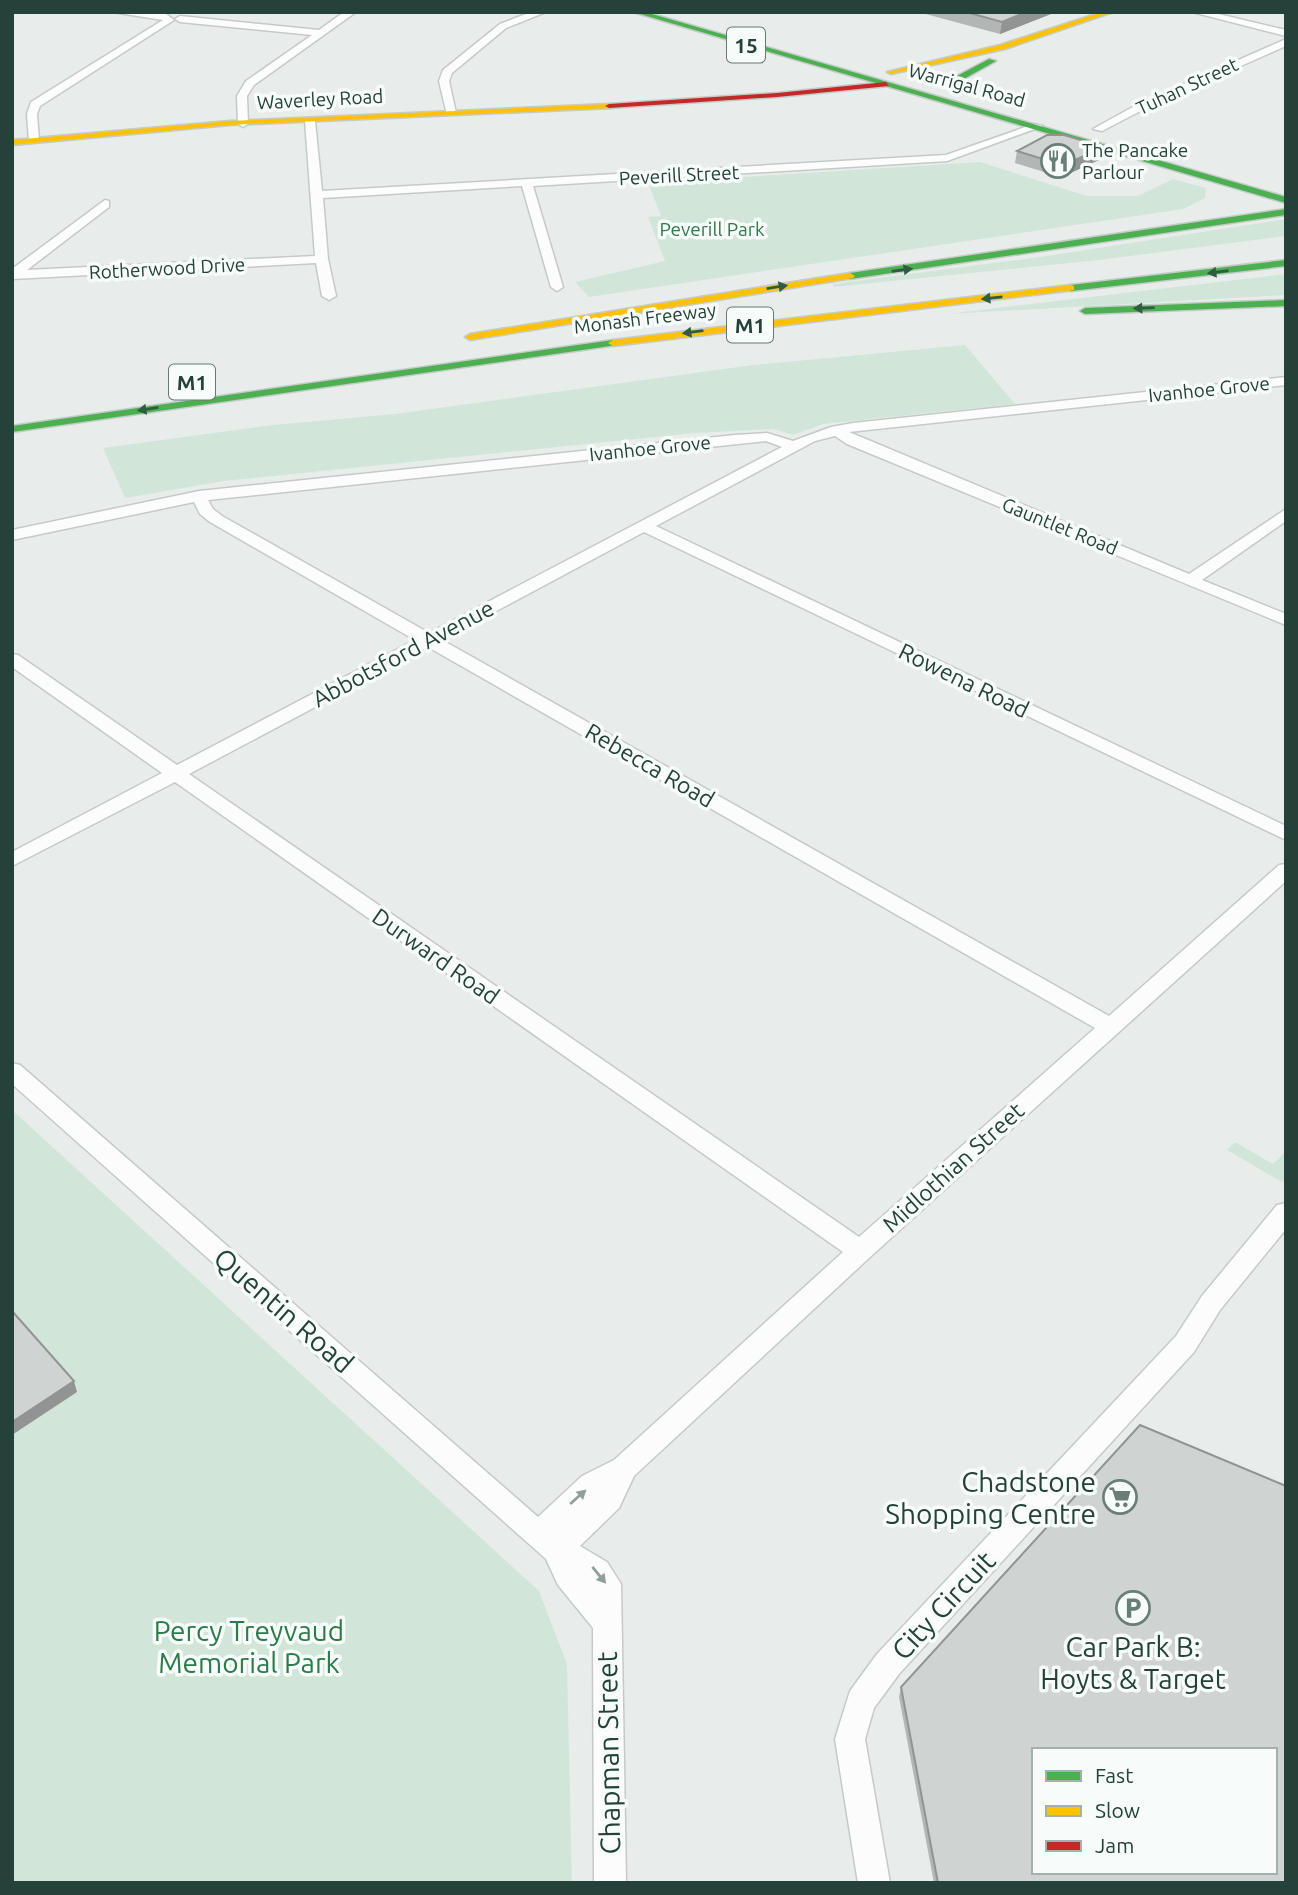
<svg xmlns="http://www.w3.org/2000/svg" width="1298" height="1895" font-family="Ubuntu,sans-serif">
<rect width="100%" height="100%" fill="#e8edeb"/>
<path fill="#d1e6d8" d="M 980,162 L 1087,196 L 1138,196 L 1173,179 L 1206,188 L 1205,198 L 1183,209 L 589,297 L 575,282 L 665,261 L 648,217 L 661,216 L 648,183 Z
M 1286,219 L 1286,236 L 1099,260 L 833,287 L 833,284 L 1040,257 Z
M 1286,274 L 1286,295 L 947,314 Z
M 965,345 L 1015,404 L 823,424 L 793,435 L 773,429 L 694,433 L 224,481 L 125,498 L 103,448 L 273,425 L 395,414 L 753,365 Z
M 12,1110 L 539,1591 L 567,1664 L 572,1883 L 12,1883 Z
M 1235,1142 L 1273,1164 L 1286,1151 L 1286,1178 L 1282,1182 L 1227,1150 Z"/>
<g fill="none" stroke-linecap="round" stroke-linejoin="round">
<g stroke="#c5cac8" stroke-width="3">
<path id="street" d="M 112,12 L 166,14 L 174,20 L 40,106 L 37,114 L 39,140 L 29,142 L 27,114 L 31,102 L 163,20 Z
M 344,12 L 356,12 L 254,85 L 247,96 L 248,124 L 243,127 L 238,124 L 237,96 L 246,81 L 312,35 L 180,22 L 175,19 L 180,16 L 319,30 Z
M 531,12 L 546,12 L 506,28 L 452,73 L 449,81 L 456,113 L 447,115 L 439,81 L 443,70 L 500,24 Z
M 1192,12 L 1210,12 L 1286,30 L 1286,36 Z
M 1286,39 L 1286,46 L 1148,107 L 1102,131 L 1093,129 L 1140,103 Z
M 310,118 L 315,121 L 322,191 L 946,155 L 1034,124 L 1043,126 L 947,161 L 533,186 L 563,287 L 557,291 L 551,287 L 522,186 L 323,198 L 328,259 L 336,296 L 329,300 L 322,296 L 316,263 L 12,279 L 12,269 L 105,200 L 109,201 L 109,207 L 27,270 L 315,256 L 305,121 Z
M 1286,377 L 1286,385 L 849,432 L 1189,574 L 1286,509 L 1286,521 L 1202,580 L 1286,614 L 1286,625 L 847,444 L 835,436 L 815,441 L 656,526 L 1286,826 L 1286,840 L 644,532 L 442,640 L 1109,1016 L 1279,865 L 1286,864 L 1286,881 L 869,1258 L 634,1476 L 619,1508 L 580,1546 L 607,1562 L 621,1584 L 626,1883 L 594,1883 L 593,1628 L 558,1585 L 546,1559 L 12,1084 L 12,1063 L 20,1065 L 538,1517 L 582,1476 L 614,1460 L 843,1252 L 175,782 L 12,866 L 12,852 L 162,773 L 12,667 L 12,654 L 18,655 L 177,765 L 415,640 L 210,522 L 200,514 L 194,502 L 12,540 L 12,530 L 199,491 L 735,435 L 767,433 L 793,441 L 831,427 L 853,423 ZM 766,441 L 782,447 L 429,633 L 222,516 L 213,509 L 208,500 ZM 428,647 L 1095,1028 L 859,1237 L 189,774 Z
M 1286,1203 L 1286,1229 L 1220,1310 L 1194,1352 L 899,1674 L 874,1708 L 865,1739 L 890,1883 L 858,1883 L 835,1739 L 850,1691 L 877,1654 L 1176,1336 L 1202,1296 L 1277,1205 Z"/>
</g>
<g stroke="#c3ccc9" stroke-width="3">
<path id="fast" d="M 633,12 L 645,12 L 1286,197 L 1286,203 Z
M 989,59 L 996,61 L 962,80 L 971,92 L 964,94 L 955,77 Z
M 1286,209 L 1286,215 L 850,279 L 845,276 L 850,273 Z
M 1286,260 L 1286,266 L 1071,291 L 1066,288 L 1071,285 Z
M 1286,300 L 1286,306 L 1085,314 L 1080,311 L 1085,308 Z
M 613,340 L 617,341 L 617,345 L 12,432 L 12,426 Z"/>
</g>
<g stroke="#c3ccc9" stroke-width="3">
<path id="slow" d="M 1102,12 L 1113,12 L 1005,49 L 891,74 L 887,72 L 1000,45 Z
M 609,104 L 612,108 L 230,125 L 12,145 L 12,140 L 230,121 Z
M 850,273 L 855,276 L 853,278 L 470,340 L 465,337 L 470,334 Z
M 1071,285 L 1074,286 L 1074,290 L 613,346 L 608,343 L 613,340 Z"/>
</g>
<g stroke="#c3ccc9" stroke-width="3">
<path id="jam" d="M 886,82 L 889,86 L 777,97 L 609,108 L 605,106 L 609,104 L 777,93 Z"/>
</g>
<use href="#street" fill="#fcfcfc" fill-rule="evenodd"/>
<use href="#fast" fill="#4caf50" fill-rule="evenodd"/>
<use href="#slow" fill="#ffc107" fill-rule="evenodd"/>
<use href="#jam" fill="#c62828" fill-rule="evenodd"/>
</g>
<path fill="#b2b6b5" d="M 918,12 L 1056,12 L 1000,34 Z
M 1104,147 L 1103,158 L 1064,176 L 1049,169 L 1044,172 L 1015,163 L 1017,151 Z
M 901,1687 L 1286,1883 L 934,1883 L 899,1697 Z"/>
<path fill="#919493" d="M 1026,12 L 1056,12 L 1000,34 L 1002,22 Z
M 1104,147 L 1103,158 L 1064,176 L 1066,164 Z
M 1051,158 L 1049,169 L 1044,172 L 1046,160 Z
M 74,1381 L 77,1392 L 12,1435 L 12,1422 Z"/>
<path fill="#cfd4d2" stroke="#919493" stroke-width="2" fill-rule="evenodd" d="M 966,12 L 1026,12 L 1002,22 Z
M 1047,135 L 1064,135 L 1104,147 L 1066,164 L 1051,158 L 1046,160 L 1017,151 Z
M 12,1311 L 74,1381 L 12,1422 Z
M 1140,1425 L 1286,1486 L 1286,1883 L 938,1883 L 901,1687 ZM 1034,1750 L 1275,1750 L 1275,1872 L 1034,1872 Z"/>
<defs><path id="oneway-solid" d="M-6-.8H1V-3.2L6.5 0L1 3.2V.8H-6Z" transform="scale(1.75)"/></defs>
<g fill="#2e5d40">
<use href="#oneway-solid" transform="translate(902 270) rotate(-8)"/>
<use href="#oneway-solid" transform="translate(1218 272) rotate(173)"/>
<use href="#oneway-solid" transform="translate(777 287) rotate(-9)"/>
<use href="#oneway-solid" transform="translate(992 298) rotate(174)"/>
<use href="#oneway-solid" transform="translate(1144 308) rotate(178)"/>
<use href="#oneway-solid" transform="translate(693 332) rotate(173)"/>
<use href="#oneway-solid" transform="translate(148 409) rotate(171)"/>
</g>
<g fill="#909f9b">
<use href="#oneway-solid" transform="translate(578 1497) rotate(-42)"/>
<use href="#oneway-solid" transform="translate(599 1575) rotate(51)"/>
</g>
<defs>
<g id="restaurant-ring" transform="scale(1.75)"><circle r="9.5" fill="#f7fbf9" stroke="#697e78" stroke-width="1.5"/><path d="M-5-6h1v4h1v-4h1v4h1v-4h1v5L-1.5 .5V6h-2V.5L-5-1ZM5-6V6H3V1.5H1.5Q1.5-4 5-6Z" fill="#697e78"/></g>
<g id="supermarket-ring" transform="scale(1.75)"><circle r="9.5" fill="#f7fbf9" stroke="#697e78" stroke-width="1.5"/><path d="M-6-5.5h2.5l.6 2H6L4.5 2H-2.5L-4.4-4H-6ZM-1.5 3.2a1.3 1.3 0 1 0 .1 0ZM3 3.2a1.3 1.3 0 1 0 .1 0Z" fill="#697e78"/></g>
<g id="parking-ring" transform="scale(1.75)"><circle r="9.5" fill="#f7fbf9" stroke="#697e78" stroke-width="1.5"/><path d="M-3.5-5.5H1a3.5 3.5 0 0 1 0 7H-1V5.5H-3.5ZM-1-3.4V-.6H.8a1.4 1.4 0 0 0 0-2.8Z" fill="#697e78"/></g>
</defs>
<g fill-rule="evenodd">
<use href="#restaurant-ring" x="1058" y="161"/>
<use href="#supermarket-ring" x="1120" y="1497"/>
<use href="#parking-ring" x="1133" y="1608"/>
</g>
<g text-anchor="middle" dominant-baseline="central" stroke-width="7" stroke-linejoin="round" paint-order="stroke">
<g font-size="19" fill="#24423a" stroke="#f7fbf9">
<text transform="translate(967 85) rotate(15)">Warrigal Road</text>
<text transform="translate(1187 86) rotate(-25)">Tuhan Street</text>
<text transform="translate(320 99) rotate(-3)">Waverley Road</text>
<text transform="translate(679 175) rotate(-3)">Peverill Street</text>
<text transform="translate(167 268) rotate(-3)">Rotherwood Drive</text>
<text transform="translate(645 318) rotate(-7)">Monash Freeway</text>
<text transform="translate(1209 389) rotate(-6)">Ivanhoe Grove</text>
<text transform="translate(650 448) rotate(-6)">Ivanhoe Grove</text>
<text transform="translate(1060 526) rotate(22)">Gauntlet Road</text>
</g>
<g font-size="19" fill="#24423a" stroke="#f7fbf9" text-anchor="start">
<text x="1082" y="150">The Pancake<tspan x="1082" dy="22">Parlour</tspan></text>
</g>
<g font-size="19" fill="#2d7a4b" stroke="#f7fbf9">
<text x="712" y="229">Peverill Park</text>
</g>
<g fill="#f7fbf9" stroke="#637a73" stroke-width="2">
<rect x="727" y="27.5" width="38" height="35" rx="5"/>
<rect x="727" y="307.5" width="46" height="35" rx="5"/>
<rect x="169" y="364.5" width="46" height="35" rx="5"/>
</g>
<g font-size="21" font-weight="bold" fill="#24423a">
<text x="746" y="45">15</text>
<text x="750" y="325">M1</text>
<text x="192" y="382">M1</text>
</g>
<g font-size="23" fill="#24423a" stroke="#f7fbf9">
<text transform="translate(403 653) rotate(-28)">Abbotsford Avenue</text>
<text transform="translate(964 680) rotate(26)">Rowena Road</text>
<text transform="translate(650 765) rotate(30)">Rebecca Road</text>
<text transform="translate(436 956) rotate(35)">Durward Road</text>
<text transform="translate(953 1167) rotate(-42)">Midlothian Street</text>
</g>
<g font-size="28" fill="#24423a" stroke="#f7fbf9">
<text transform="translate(284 1310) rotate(41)">Quentin Road</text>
<text transform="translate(943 1605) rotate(-47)">City Circuit</text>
<text transform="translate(608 1753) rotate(-91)">Chapman Street</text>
</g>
<g font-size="28" fill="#24423a" stroke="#f7fbf9" text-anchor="end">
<text x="1096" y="1481">Chadstone<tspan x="1096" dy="32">Shopping Centre</tspan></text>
<text x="1133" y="1646" text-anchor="middle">Car Park B:<tspan x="1133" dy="32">Hoyts &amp; Target</tspan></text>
</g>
<g font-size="28" fill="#2d7a4b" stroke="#f7fbf9">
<text x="249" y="1630">Percy Treyvaud<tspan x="249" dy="32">Memorial Park</tspan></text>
</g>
</g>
<rect width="1298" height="1895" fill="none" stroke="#24423a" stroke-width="28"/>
<rect x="1032" y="1748" width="245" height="126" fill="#f7fbf9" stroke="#a3b1ad" stroke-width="2"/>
<rect x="1046" y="1771" width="35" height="10" fill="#4caf50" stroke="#a3b1ad" stroke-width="2"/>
<text x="1095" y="1783" font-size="21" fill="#24423a">Fast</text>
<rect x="1046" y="1806" width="35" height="10" fill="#ffc107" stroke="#a3b1ad" stroke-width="2"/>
<text x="1095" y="1818" font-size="21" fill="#24423a">Slow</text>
<rect x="1046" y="1841" width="35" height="10" fill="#c62828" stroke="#a3b1ad" stroke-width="2"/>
<text x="1095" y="1853" font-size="21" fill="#24423a">Jam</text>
</svg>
